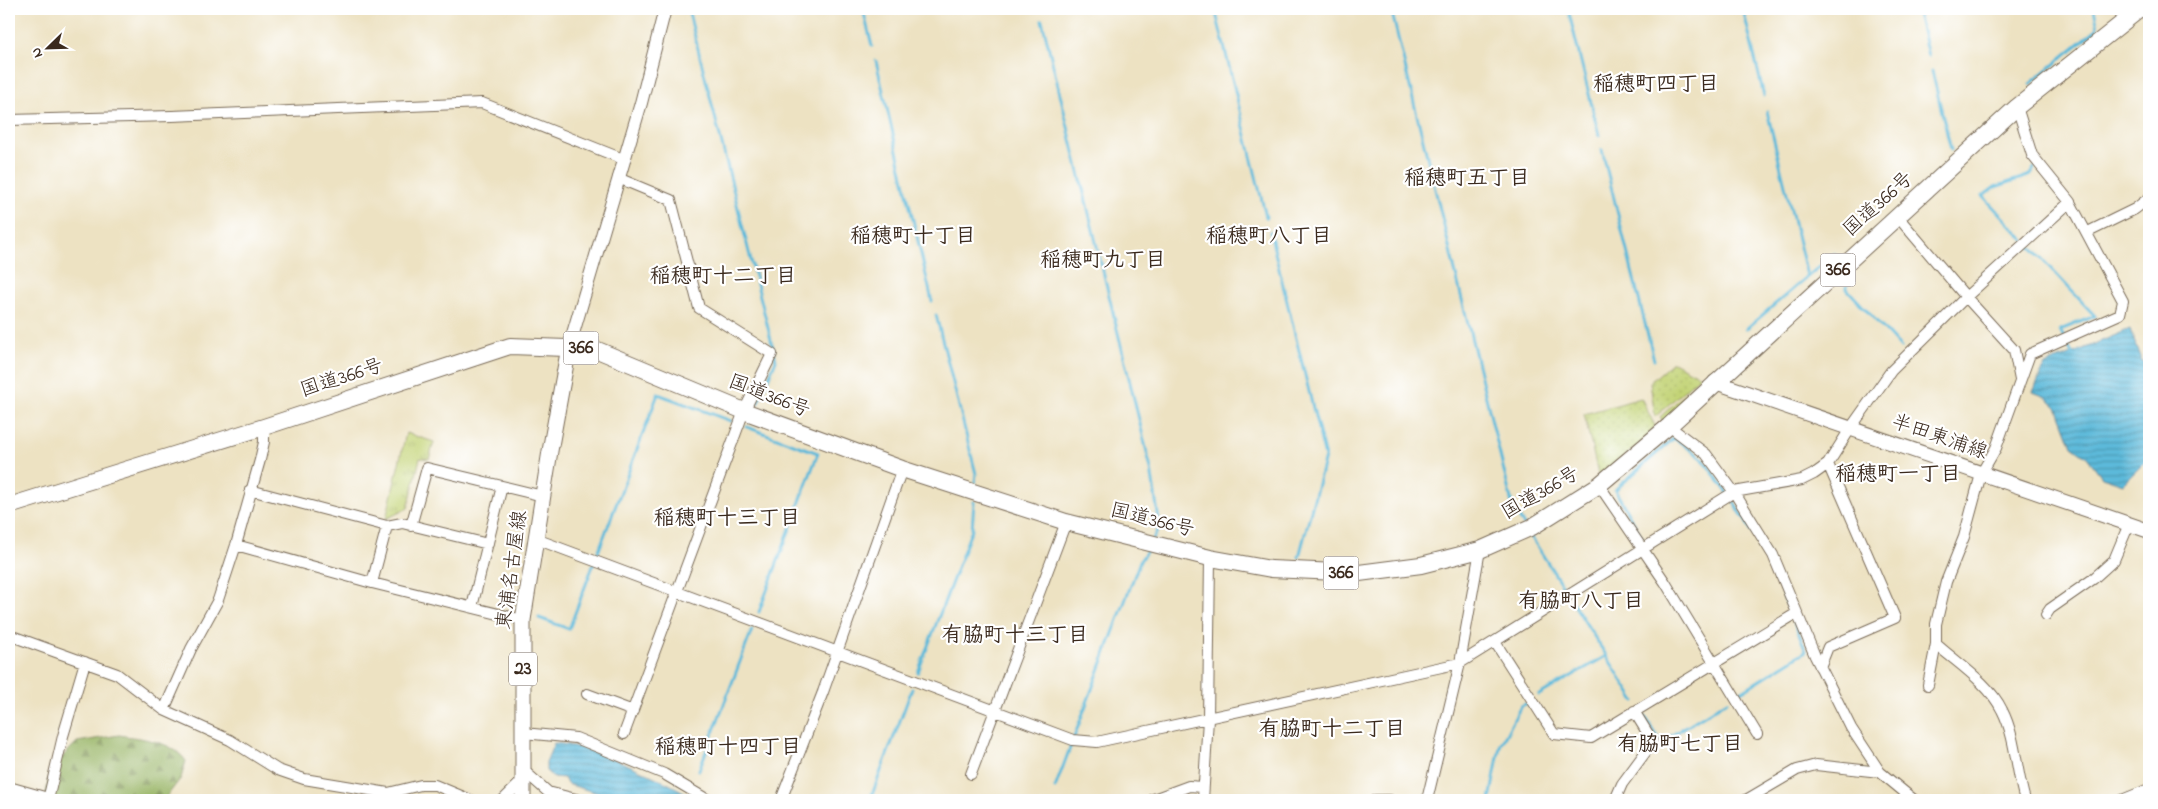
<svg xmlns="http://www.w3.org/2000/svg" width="2158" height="809" font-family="'Indie Flower','Klee One',sans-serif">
<defs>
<pattern id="grass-dots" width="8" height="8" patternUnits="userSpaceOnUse" patternTransform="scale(1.25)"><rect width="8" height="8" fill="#c2d375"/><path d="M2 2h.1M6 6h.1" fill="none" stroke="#a8b565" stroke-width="1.8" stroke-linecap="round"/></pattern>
<pattern id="forest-firs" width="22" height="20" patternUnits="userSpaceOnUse" patternTransform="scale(1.25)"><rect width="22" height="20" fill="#99b566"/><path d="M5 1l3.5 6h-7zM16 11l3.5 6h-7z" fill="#7e9353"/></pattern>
<pattern id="park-tufts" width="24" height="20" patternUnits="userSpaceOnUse" patternTransform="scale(1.25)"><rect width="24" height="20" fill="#c2d375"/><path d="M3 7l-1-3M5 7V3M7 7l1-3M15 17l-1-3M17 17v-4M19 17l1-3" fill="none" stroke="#a8b565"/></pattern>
<pattern id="water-rules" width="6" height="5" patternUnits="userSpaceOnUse" patternTransform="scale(1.25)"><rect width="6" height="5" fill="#5cb9da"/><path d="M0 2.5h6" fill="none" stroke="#4d97b0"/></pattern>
</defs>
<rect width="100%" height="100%" fill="#fff"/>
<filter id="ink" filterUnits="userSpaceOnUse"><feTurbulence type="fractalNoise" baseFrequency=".02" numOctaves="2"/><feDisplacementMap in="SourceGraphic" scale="10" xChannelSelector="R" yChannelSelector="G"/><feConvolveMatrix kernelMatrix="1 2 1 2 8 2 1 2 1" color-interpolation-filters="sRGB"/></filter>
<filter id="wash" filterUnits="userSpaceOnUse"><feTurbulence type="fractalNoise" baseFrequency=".0096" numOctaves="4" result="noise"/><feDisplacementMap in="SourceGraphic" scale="20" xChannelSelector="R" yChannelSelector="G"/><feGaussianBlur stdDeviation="1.12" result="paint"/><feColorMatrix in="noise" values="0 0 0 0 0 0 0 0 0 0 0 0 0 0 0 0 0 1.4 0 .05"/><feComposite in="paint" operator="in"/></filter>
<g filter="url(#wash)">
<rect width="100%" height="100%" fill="#ede2c2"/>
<path fill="url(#grass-dots)" stroke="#7e7e4a" d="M 1673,362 L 1700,376 L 1655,417 L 1650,382 Z
M 1701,379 L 1705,384 L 1663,421 L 1660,417 Z
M 1641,398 L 1655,426 L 1646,438 L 1599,478 L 1584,414 Z"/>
<path fill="url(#forest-firs)" stroke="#6a7042" d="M 119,735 C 143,739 171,740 186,761 L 181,778 L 164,800 L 45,800 L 50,769 L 77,742 Z"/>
<path fill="url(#park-tufts)" stroke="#7e7e4a" d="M 406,433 L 434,442 L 429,459 L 420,458 L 408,508 L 386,519 Z"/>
<path fill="url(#water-rules)" stroke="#4c727c" d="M 2130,329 L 2140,357 L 2149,371 L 2146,397 L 2149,415 L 2149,458 L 2123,484 L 2102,477 L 2087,457 L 2072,446 L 2057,407 L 2046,397 L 2033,392 L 2045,365 Z
M 554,743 C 596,746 661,779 699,800 L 620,800 L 567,784 L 564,778 L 553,777 L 546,771 L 546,762 Z"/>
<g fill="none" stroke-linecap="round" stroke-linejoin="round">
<path stroke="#5cb9da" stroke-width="3" d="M 688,9 L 776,360 L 758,403
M 863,9 L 872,46
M 1215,9 L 1266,217
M 1391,9 L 1513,508 L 1524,525
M 1568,9 L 1599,135
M 1743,9 L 1764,96
M 1917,9 L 1928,56
M 1042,20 L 1151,469 L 1160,527 L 1153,539
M 876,61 L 932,301
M 1932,71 L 1951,150
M 2030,84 L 2098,28 L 2094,9
M 1767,111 L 1807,276
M 1602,150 L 1654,360
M 2034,168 L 2031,175 L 1995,187 L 1983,196 L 2095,316 L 2060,330 L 2074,357
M 1270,232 L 1325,457 L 1299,557
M 1850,273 L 1853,277 L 1847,283 L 1847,289 L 1901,348
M 936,315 L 976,474 L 975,482
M 1746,329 L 1834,254 L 1837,258
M 747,427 L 818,453 L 759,612
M 1530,535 L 1563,587
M 1642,538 L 1615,490 L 1674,438 L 1702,458 L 1732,499 L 1769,559 L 1806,651 L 1741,692
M 1573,603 L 1635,701
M 539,618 L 569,629 L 658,394 L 731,421
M 918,672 L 972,529 L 974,502
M 1539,695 L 1606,656
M 1644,715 L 1661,742 L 1727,701
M 699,770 L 752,630
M 1055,788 L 1140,561 L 1148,549
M 870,800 L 912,689
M 1490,800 L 1500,746 L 1521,706 L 1525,704"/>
</g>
</g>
<g filter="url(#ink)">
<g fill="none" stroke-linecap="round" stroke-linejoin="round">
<g stroke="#796a57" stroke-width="12">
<path id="minor" d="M 2017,107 L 2032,155 L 2070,202 L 2123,301 L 2120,314 L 2030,354 L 1996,448 L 1981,474 L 1964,537 L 1946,582 L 1936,624 L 1936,644 C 1957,663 1989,683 2002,710 C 2016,737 2016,771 2025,800
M 9,120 L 172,116 L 482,103 L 623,159
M 618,178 L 671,200 L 699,308 L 772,354 L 744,411 L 624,734
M 1898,217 L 1966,297 L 2014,350 L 2020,380
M 2088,232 L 2135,209 L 2149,198
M 1669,426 L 1706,454 L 1734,492 L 1773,555 L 1815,656 L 1851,728 L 1880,772 L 1914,800
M 1599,485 L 1665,582 L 1757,734
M 250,490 L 387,526 L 402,523 L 488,544
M 411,526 L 427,468 L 543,496
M 536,539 L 1073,740 L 1097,742 L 1460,663 L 1734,492 L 1802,480 L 1814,474 L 1828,464 L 1850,429 L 1891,371 L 1966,297 L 2070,202
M 236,545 L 372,583 L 523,620
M 372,583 L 387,526
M 472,607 L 502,486
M 2046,615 L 2050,609 L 2093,579 L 2114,560 L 2129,524
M 9,635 L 117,674 L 164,710 L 230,740 L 278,770 L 304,779 L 388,793 L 421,785 L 435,785 L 471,800
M 1495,642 L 1554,734 L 1591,738 L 1797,613
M 1820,667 L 1828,647 L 1895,618 L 1828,464
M 1928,685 L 1936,644
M 587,694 L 633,711
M 164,710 L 191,649 L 218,600 L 236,545 L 260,460 L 264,442 L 264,427
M 523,733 L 576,738 L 664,774 L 708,800
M 522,769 L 548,792 L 580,800
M 971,774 L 1066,522
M 9,787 L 48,798
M 48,800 L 63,736 L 85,662
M 503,800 L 522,781
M 781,800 L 823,692 L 902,469
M 1151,800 L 1189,786 L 1203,787
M 1203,800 L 1208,719 L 1210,558
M 1375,800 L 1390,800
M 1427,800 L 1460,663 L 1480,550
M 1615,800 L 1622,784 L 1653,742 L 1634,711
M 1746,800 L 1797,770 L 1816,765 L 1880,772
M 2122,800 L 2149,789"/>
</g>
<g stroke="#796a57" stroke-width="14">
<path id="tertiary" d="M 569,347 L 641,103 L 665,9"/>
</g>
<g stroke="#796a57" stroke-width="16">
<path id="secondary" d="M 1715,382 L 2149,531"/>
</g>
<g stroke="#796a57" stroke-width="17">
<path id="primary" d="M 523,800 L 523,620 L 550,451 L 569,347"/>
</g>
<g stroke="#796a57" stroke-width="18">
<path id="trunk" d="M 9,506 L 264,427 L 510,346 L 595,349 L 744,411 L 902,469 L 1066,522 L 1210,558 L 1271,569 L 1359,573 L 1421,565 L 1480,550 L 1532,527 L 1599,485 L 1669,426 L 2017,107 L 2140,9"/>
</g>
<use href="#minor" stroke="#fff" stroke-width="10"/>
<use href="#tertiary" stroke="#fff" stroke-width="12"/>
<use href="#secondary" stroke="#fff" stroke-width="14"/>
<use href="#primary" stroke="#fff" stroke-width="15"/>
<use href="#trunk" stroke="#fff" stroke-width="16"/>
</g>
</g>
<g text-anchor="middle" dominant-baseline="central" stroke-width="4.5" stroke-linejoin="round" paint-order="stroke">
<g fill="#fff" stroke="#766a62" stroke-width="1">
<rect x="1820.5" y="253.5" width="35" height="33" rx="4"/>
<rect x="563.5" y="331.5" width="35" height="33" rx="4"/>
<rect x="1323.5" y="556.5" width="35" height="33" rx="4"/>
<rect x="509" y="652.5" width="28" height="33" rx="4"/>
</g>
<g font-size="19" font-weight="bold" fill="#3b2a1e">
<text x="1838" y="270">366</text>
<text x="581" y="348">366</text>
<text x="1341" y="573">366</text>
<text x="523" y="669">23</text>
</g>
<g font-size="20" fill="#3b2a1e" stroke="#fff">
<text transform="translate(1879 205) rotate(-42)">国道366号</text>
<text transform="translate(342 379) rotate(-18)">国道366号</text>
<text transform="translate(769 397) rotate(21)">国道366号</text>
<text transform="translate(1939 438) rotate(19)">半田東浦線</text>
<text transform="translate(1541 494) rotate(-30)">国道366号</text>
<text transform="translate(1152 521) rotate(14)">国道366号</text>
<text transform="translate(513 570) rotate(-82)">東浦名古屋線</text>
</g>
<g font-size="21" font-weight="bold" fill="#3b2a1e" stroke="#fff">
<text x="1656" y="85">稲穂町四丁目</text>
<text x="1467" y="179">稲穂町五丁目</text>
<text x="913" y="237">稲穂町十丁目</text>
<text x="1269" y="237">稲穂町八丁目</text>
<text x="1103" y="261">稲穂町九丁目</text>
<text x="723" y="277">稲穂町十二丁目</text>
<text x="1898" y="475">稲穂町一丁目</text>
<text x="727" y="519">稲穂町十三丁目</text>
<text x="1581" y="602">有脇町八丁目</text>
<text x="1015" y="636">有脇町十三丁目</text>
<text x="1332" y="730">有脇町十二丁目</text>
<text x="1680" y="745">有脇町七丁目</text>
<text x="728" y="748">稲穂町十四丁目</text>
</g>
</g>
<rect width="2158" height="809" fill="none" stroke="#fff" stroke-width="30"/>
<g transform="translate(48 48) rotate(247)" stroke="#ffffff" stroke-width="4" paint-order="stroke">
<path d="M0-4L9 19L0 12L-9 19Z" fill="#3b2a1e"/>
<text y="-8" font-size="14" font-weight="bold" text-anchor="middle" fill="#3b2a1e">N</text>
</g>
</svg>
